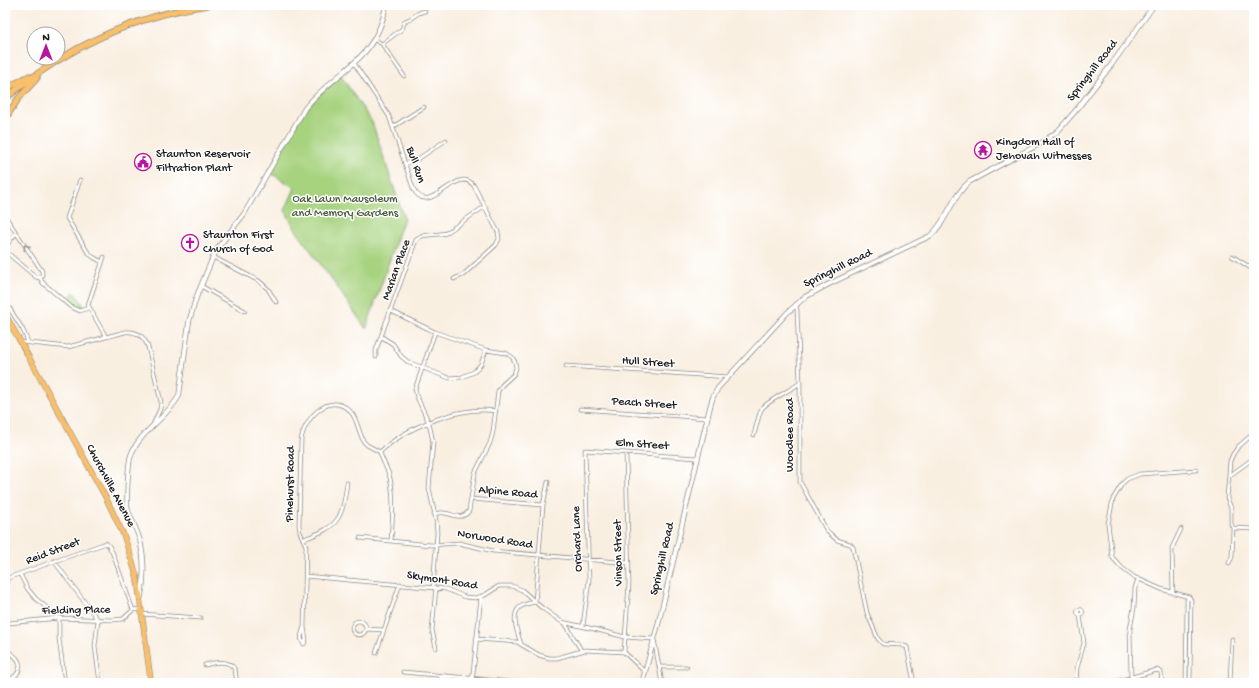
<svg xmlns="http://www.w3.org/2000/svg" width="1259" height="688" font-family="'Gochi Hand',sans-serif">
<rect width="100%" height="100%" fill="#fff"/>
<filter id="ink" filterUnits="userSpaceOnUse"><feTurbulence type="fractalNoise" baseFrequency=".025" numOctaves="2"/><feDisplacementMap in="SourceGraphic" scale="8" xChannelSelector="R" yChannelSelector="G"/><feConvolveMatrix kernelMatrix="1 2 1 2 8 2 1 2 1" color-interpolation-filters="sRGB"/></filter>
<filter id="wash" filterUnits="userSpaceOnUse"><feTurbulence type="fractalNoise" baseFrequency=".012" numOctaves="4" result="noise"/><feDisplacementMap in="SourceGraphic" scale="16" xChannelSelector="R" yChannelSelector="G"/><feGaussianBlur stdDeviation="0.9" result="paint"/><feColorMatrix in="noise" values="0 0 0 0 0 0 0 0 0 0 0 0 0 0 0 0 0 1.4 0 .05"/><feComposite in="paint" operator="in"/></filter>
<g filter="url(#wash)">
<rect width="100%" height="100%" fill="#f9efe1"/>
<path fill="#a7d37f" stroke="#62784e" d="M 341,76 L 372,122 L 404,218 L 366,329 L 337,287 L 295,229 L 285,210 L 295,188 L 269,172 L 299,118 L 313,100 Z
M 74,292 L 84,306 L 81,308 L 76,307 L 67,300 Z"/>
</g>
<g filter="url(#ink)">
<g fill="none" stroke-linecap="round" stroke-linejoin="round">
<g stroke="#8a867e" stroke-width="4.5">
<path id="minor" d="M 375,40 L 382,44 L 404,76
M 382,44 L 402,29 L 405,21 C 413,19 416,12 425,11
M 354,63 L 389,116 L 413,188 C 429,221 457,162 474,186 L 498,232 L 499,239 L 496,245 L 463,275 L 454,279
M 393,127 L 424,107
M 405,164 L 418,159 L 446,140
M 80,180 L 67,218 L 87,251 L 93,257 L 102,262
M 5,216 L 42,271 L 42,275 L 40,278
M 5,247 L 16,233
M 5,251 L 36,277 L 40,278 L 43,283 L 71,307 L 80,311 L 88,308
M 1232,256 L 1254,270
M 104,257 L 88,305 L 106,337
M 213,257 L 259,281 L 268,289 L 276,302
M 201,286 L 245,311
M 5,301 L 23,330 L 28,342
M 796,304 L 797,310 L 800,383 L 800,482 L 827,531 L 837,540 L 850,544 L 853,547 L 867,613 L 878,639 L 883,644 L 901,645 L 907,647 L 914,683
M 391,311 L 435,332 L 486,350 L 506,353 L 512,357 L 515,362 L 516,368 L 514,374 L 502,385 L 498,391 L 493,432 L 490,443 L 475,473 L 469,511 C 461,521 454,514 444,513 C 441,512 438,513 434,514
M 5,330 L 12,327
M 382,337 L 393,344 L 401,356 L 408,362 L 449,378 L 462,377 L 474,372 L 481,364 L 486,350
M 21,342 L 68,347 L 125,332 C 136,331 144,336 148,347 L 161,402 L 160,409 L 153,425
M 376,357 L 376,350 L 416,240 C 424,232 436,236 446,233 L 484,207
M 566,366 L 729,377
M 580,409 L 707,418
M 754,435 C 756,427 758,418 761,410 C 765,402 791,390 800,383
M 380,452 C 406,427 461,405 496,411
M 380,452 C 382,461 388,469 390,478 C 395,498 392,521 391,541
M 1229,476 L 1254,458
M 471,499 L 543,505
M 1233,528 L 1231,524 L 1231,508 L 1227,498 L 1230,461 L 1233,454 L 1238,447 L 1254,433
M 360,538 L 431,545 L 459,543 L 493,551 L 629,563
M 304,539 C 339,526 342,520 347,483
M 54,561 L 98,620 L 95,646 L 100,683
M 1229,563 L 1232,557 L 1233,528 L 1254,529
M 20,574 L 27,588 L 35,598 L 59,618 L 59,639 L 65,683
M 305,576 L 446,589 L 465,597 L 476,598 L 485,595 L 499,586 L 512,586 L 522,590 L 542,608 L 562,622 L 594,629 L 625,637 L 654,639 L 662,683
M 5,579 L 106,543 L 109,546 L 113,554 L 133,610
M 433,588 L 437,533 L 436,520 L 429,488 L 433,442 L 429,423 L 417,397 L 415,389 L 435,332
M 5,591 L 7,579
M 1173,593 L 1172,548 L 1181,529
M1077.5 612a2.5 2.5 0 1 1 5 0a2.5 2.5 0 1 1-5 0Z
M 141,614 L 201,618
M352 628a7 7 0 1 1 14 0a7 7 0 1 1-14 0Z
M 9,623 L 59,618 L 113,620 L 123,619 L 133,610 L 140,609
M 565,623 L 581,650
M 583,626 L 589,580 L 585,450 L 697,458
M 304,627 C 302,632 299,639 304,644 L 306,640 L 304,627 L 306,546 L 300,532 L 299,525 L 301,441 C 303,420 329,390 350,411 C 358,419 358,432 364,442 L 367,445 L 380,452
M 366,629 L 384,630
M 476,639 L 517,642 L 539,655 L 549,658 L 557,658 L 585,650 L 624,652 L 645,672
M 521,644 C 518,634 510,615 520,607 C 524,604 530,603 535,602 L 543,505 L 548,482
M 436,648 L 432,630 L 436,588
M 5,649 C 9,652 15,655 18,660 C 24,670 14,679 5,682
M 624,652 L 629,584 L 626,453
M 376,653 L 400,584
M 205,665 C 214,662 230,659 235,670 C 236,674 236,679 237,683
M 659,667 L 687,667
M 403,672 L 523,683
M 1131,678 L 1130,629 L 1134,608 L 1135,588 L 1138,579
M 440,683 L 441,676
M 472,683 L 481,597
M 1076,683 L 1077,668 L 1084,643 L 1080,615
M 1111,683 L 1157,670 L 1161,672 L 1162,683
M 1186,683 L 1187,600 L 1189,597
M 1190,683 L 1191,600 L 1189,597 L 1161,589 L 1134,577 L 1122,568 L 1112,557 L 1108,524 L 1113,499 L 1122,484 L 1127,479 L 1140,474 L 1196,470
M 1230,683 L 1232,639"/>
</g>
<g stroke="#8a867e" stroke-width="5.5">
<path id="tertiary" d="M 141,597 C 144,580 145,562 141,545 C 139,533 132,522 128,510 C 126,503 128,463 131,455 C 140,431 167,418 179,396 L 189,322 L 196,298 L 213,257 L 219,246 L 244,214 L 305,108 C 336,70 377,61 386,5
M 642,683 L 658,625 L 710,407 L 713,397 L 718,388 L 787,313 L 805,297 L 829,284 L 930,236 C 947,222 952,196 969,182 L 1043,142 L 1058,131 L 1077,109 L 1112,64 L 1154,5"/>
</g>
<g stroke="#8a867e" stroke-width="6">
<path id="primary" d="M 5,314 L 106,498 L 124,536 L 137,577 L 151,683"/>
</g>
<g stroke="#8a867e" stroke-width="7">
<path id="trunk" d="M 5,89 L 29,76
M 5,99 C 63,50 132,16 208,5
M 5,119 L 18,99 L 37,78"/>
</g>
<use href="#minor" stroke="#fff" stroke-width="3"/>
<use href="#tertiary" stroke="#fff" stroke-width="4"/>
<use href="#primary" stroke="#f8bf6c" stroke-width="5"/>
<use href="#trunk" stroke="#f8bf6c" stroke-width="5.5"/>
</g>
<defs><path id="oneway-chevron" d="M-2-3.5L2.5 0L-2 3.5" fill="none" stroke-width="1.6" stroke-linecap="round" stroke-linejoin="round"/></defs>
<use stroke="#999" href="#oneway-chevron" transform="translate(26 247) rotate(-125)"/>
</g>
<defs>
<g id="temple-ring" transform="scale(0.9)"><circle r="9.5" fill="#fff" stroke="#b5179e" stroke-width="1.5"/><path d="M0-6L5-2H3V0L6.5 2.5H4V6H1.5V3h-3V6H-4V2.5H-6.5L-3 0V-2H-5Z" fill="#b5179e"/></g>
<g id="civic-ring" transform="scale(0.9)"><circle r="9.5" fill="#fff" stroke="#b5179e" stroke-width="1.5"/><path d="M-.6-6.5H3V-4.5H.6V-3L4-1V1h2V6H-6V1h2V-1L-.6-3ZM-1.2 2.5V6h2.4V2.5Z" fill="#b5179e"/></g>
<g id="church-ring" transform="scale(0.9)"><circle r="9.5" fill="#fff" stroke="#b5179e" stroke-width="1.5"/><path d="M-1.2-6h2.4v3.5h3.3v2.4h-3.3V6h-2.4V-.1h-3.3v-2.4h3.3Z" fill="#b5179e"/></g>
</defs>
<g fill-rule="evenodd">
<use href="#temple-ring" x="983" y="150"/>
<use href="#civic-ring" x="143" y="162"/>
<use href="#church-ring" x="190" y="243"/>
</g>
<g text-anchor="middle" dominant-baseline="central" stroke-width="3" stroke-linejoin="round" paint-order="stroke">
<g font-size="12" fill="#1c1c1c" stroke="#fff">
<text transform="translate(1093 71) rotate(-52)">Springhill Road</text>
<text transform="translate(415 165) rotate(71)">Bull Run</text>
<text transform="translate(838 269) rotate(-26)">Springhill Road</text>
<text transform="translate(397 270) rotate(-70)">Marian Place</text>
<text transform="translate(648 363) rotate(4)">Hull Street</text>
<text transform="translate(644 404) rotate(4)">Peach Street</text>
<text transform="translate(791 435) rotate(-90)">Woodlee Road</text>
<text transform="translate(642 445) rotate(4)">Elm Street</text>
<text transform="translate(291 484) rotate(-89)">Pinehurst Road</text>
<text transform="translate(110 486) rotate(62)">Churchville Avenue</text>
<text transform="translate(508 493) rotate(5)">Alpine Road</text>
<text transform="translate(578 539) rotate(-92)">Orchard Lane</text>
<text transform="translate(495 540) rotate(9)">Norwood Road</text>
<text transform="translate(53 552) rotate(-21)">Reid Street</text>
<text transform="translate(619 553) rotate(-91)">Vinson Street</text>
<text transform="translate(663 559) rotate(-77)">Springhill Road</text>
<text transform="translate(442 581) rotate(9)">Skymont Road</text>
<text transform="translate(76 611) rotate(-1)">Fielding Place</text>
</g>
<g font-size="12" fill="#1c1c1c" stroke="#fff" text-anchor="start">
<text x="996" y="143">Kingdom Hall of<tspan x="996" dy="14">Jehovah Witnesses</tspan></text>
<text x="156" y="155">Staunton Reservoir<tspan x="156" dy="14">Filtration Plant</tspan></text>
<text x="203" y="236">Staunton First<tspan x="203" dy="14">Church of God</tspan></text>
</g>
<g font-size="12" fill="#4d5c3f" stroke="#fff">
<text x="345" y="200">Oak Lawn Mausoleum<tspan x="345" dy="14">and Memory Gardens</tspan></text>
</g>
</g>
<rect width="1259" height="688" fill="none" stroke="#fff" stroke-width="20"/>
<g transform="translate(46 46)"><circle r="19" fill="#ffffff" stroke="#a4a4a4"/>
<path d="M0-3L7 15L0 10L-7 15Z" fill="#b5179e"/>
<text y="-6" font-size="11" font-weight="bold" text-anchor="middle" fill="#1c1c1c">N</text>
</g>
</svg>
